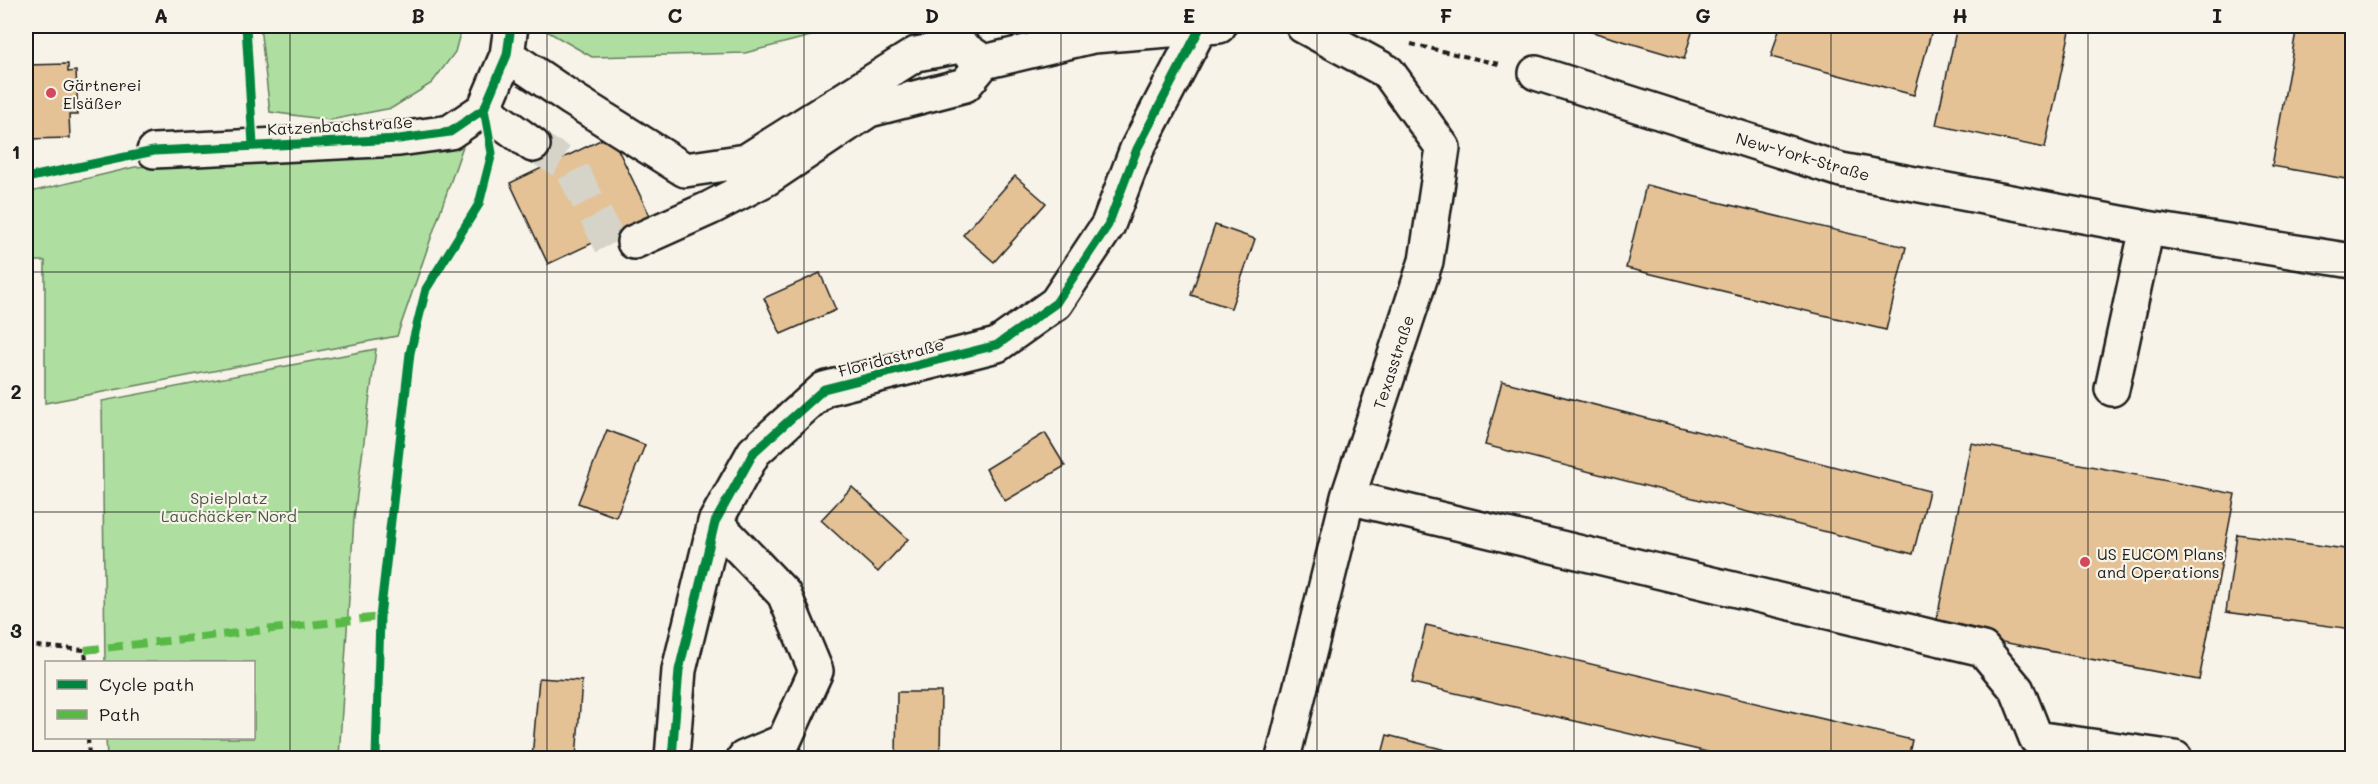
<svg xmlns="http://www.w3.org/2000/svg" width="2378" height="784" font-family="Mali,sans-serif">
<rect width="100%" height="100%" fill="#f7f3e8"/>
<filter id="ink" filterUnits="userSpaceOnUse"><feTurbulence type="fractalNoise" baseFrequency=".0167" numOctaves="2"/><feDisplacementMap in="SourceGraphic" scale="12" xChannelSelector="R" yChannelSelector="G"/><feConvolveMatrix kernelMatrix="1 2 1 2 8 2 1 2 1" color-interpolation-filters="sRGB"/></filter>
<g filter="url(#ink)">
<path fill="#aedfa0" stroke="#657e5e" stroke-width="1.5" d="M 260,26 L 462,26 L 455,52 L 432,83 L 392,108 L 330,120 L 270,112 Z
M 545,26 L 849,26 L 745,53 L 592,57 L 545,30 Z
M 463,146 L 397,336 L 45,403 L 45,261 L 26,261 L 26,193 L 135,167 Z
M 376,349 L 354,518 L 339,758 L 107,758 L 106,738 L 254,738 L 254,662 L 105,662 L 102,401 Z"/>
<path fill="#e4c296" stroke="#1c1c1c" stroke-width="1.5" d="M 65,26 L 131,26 L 131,30 L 65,30 Z
M 1572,26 L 1694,26 L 1684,59 Z
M 1780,26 L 1933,26 L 1914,95 L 1771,57 Z
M 1957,26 L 2071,26 L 2045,148 L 1936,125 Z
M 2297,26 L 2352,26 L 2352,180 L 2272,166 Z
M 68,64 L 68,72 L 76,71 L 78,115 L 69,115 L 70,138 L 26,139 L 26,65 Z
M 611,135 L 650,216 L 548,264 L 510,183 Z
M 1015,176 L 1046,203 L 994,262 L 963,235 Z
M 1646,185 L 1906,247 L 1886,330 L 1626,268 Z
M 1215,225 L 1255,239 L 1231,308 L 1191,295 Z
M 820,273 L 836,310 L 781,334 L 764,298 Z
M 1502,381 L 1929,491 L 1913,554 L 1485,445 Z
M 607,430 L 645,445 L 616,517 L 578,503 Z
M 1045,433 L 1065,466 L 1005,501 L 986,469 Z
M 1971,443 L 2235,494 L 2199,680 L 1935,629 Z
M 852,487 L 908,539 L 878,572 L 821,520 Z
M 2237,534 L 2352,550 L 2352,629 L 2226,612 Z
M 1426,625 L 1912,740 L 1908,758 L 1733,758 L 1412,683 Z
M 539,678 L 582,681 L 576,758 L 532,758 Z
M 897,692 L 941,692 L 940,758 L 896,758 Z
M 1387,735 L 1477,758 L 1381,758 Z"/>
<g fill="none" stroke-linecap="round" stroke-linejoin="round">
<path stroke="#d6d3c9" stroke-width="33" stroke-dasharray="33 16" stroke-linecap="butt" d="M 533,145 L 570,166 L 611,245 L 634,242"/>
<g stroke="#1c1c1c" stroke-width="38">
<path id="minor" d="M 507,55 L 572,99 L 685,170 L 746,161 L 916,54 L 960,46 L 984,62
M 1536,73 L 1841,170 L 2147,228 L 2352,261
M 484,109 L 507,55 L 511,26
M 484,109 L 533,145
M 154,151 L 399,139 L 450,132 L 484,109
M 634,242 L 710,208 L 766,179 L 869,110 L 965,85 L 984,62 L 1093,36 L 1219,26
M 2112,389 L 2147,228
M 1348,497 L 1983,649 L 2017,690 L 2036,738 L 2175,758
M 715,522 L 784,594 L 816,671 L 784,741 L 744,758
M 672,758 L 679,670 L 715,522 L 754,452 L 824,389 L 997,345 L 1056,303 L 1108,225 L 1137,149 L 1201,26
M 1283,758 L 1348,497 L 1426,261 L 1443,148 L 1388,72 L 1303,26"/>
</g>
<path stroke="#1c1c1c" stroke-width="4" stroke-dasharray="6 4.5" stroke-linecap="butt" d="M 1411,44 L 1503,65
M 26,645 L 85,650 L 86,662
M 88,738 L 89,758"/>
<use href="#minor" stroke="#f7f3e8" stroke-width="33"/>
<path stroke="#58b947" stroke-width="8" stroke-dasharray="15 8" stroke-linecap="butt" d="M 85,650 L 380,617"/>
<g stroke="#f7f3e8" stroke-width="13">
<path id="cycleway" d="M 246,26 L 253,145
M 484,109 L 507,55 L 511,26
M 26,178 L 154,151 L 399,139 L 450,132 L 484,109
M 376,758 L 380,617 L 410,353 L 426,289 L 479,204 L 492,153 L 484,109
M 672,758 L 679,670 L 715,522 L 754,452 L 824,389 L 997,345 L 1056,303 L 1108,225 L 1137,149 L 1201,26"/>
</g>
<use href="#cycleway" stroke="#00873e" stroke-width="9"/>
</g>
</g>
<path fill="none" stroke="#1c1c1c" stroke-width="1.5" stroke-opacity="0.55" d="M 290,26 L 290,758M 547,26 L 547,758M 804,26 L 804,758M 1061,26 L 1061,758M 1317,26 L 1317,758M 1574,26 L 1574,758M 1831,26 L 1831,758M 2088,26 L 2088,758M 26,272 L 2352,272M 26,512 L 2352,512"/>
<g fill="#d1495b" stroke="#f7f3e8" stroke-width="2">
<circle cx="51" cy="93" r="6"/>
<circle cx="2085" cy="562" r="6"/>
</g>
<g text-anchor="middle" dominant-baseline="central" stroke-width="4.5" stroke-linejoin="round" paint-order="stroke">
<g font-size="16" fill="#1c1c1c" stroke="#f7f3e8" text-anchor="start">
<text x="63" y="84">Gärtnerei<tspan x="63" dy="18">Elsäßer</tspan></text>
<text x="2097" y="553">US EUCOM Plans<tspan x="2097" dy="18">and Operations</tspan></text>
</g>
<g font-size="16" fill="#1c1c1c" stroke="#f7f3e8">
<text transform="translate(340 125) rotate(-3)">Katzenbachstraße</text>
<text transform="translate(1803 156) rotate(16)">New-York-Straße</text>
<text transform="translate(891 357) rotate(-15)">Floridastraße</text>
<text transform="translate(1393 362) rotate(-72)">Texasstraße</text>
</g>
<g font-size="16" fill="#485644" stroke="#f7f3e8">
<text x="229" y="497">Spielplatz<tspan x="229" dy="18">Lauchäcker Nord</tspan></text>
</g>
</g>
<rect width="2378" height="784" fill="none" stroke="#f7f3e8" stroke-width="66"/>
<rect x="45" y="661" width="210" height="78" fill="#f7f3e8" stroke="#9f9d96" stroke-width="1.5"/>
<rect x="57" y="680" width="30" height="9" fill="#00873e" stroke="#9f9d96" stroke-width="1.5"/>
<text x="99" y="691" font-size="18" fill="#1c1c1c">Cycle path</text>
<rect x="57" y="710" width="30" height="9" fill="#58b947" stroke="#9f9d96" stroke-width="1.5"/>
<text x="99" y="721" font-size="18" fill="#1c1c1c">Path</text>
<rect x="33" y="33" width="2312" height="718" fill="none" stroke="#1c1c1c" stroke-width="2"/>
<g font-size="20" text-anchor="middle" font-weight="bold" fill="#1c1c1c">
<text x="161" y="23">A</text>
<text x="418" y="23">B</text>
<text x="675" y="23">C</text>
<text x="932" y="23">D</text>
<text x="1189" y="23">E</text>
<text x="1446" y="23">F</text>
<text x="1703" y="23">G</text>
<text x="1960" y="23">H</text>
<text x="2217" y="23">I</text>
<text x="16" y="159">1</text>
<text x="16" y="399">2</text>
<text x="16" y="638">3</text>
</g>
</svg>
